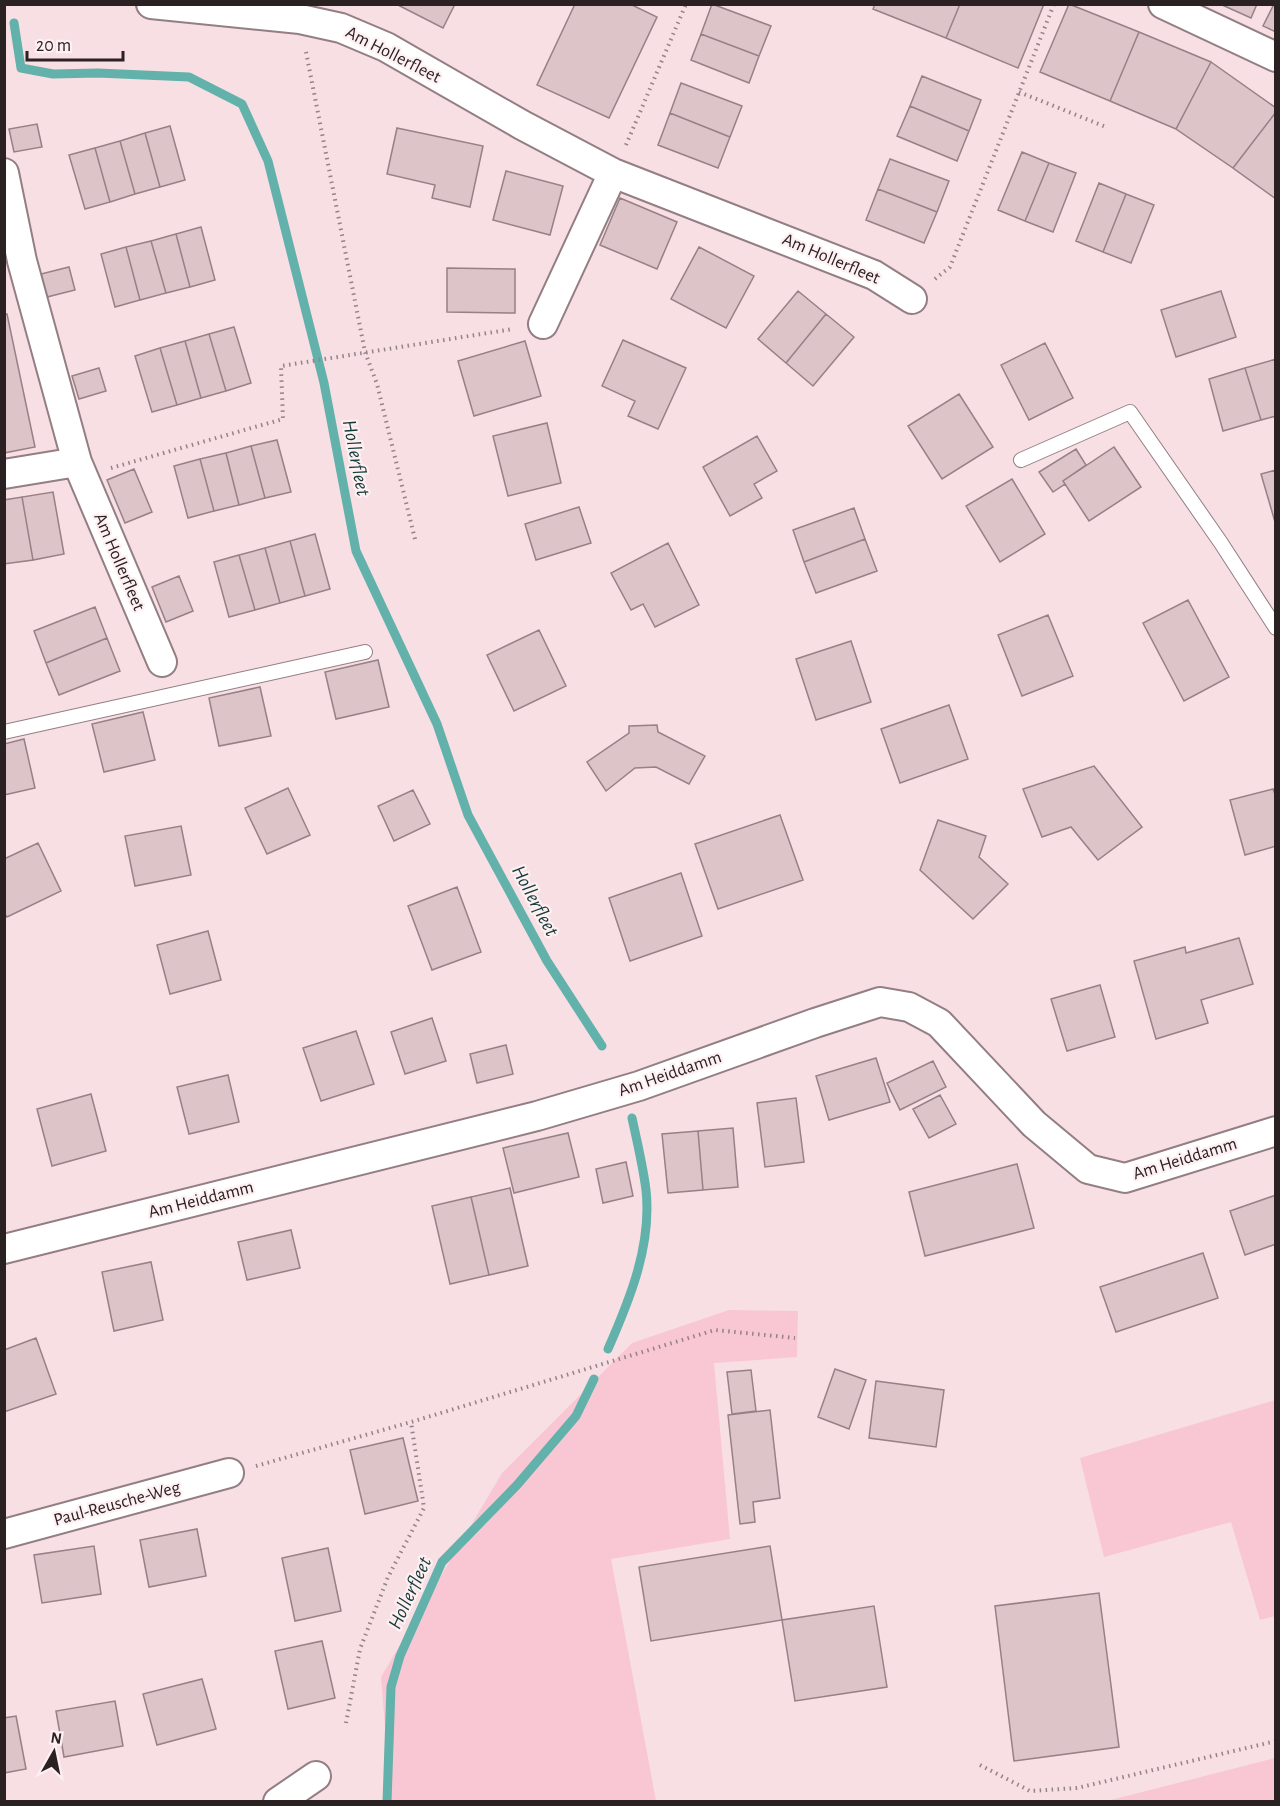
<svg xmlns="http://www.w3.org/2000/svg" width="1280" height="1806" font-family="'Alegreya Sans',sans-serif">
<rect width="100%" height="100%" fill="#f7dfe4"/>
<path fill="#f9c7d3" d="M 729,1310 L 798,1311 L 797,1357 L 714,1363 L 730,1539 L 611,1559 L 656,1801 L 391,1801 L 381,1677 L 502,1473 L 632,1343 Z
M 1275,1400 L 1275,1616 L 1260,1620 L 1231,1522 L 1104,1557 L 1080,1458 Z
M 1275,1758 L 1275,1801 L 1107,1801 Z"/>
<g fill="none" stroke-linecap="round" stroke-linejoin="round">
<path stroke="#62b1aa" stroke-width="9" d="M 14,23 L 21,68 L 53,74 L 98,73 L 189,77 L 242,104 L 268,161 L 324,383 L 356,551 L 437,724 L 468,815 L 547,961 L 602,1046
M 608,1349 C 630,1299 652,1245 646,1190 C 643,1166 637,1141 632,1118
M 387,1802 L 391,1687 L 400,1656 L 442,1562 L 517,1485 L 576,1416 L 594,1379"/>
</g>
<path fill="#dcc4c9" stroke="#968186" stroke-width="1.5" d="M 396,4 L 455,4 L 443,28 Z
M 575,4 L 630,4 L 657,17 L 609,118 L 537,85 Z
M 712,4 L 771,26 L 759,56 L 701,34 Z
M 875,4 L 960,4 L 946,38 L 873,9 Z
M 960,4 L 1044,4 L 1018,68 L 946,38 Z
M 1069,4 L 1139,32 L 1110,101 L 1040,72 Z
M 1220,4 L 1257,4 L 1251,18 Z
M 1274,4 L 1276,4 L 1276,32 L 1263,26 Z
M 1139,32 L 1211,62 L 1176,129 L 1110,101 Z
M 701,34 L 759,56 L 749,83 L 691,60 Z
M 1211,62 L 1276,108 L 1276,112 L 1233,168 L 1176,129 Z
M 922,76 L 981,100 L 969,131 L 910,106 Z
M 681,83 L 742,106 L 730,137 L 670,113 Z
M 910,106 L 969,131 L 957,161 L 897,136 Z
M 1276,112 L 1276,199 L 1233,168 Z
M 670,113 L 730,137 L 718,168 L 658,145 Z
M 37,124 L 42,147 L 14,152 L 9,129 Z
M 170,126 L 185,180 L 160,187 L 145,133 Z
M 397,128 L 483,146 L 470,207 L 432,198 L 435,185 L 387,174 Z
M 145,133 L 160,187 L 135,194 L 120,141 Z
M 120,141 L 135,194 L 110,202 L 95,148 Z
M 95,148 L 110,202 L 85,209 L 69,155 Z
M 1022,152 L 1049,163 L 1025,221 L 998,210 Z
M 890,159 L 949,181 L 937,212 L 878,189 Z
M 1049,163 L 1076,173 L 1053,232 L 1025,221 Z
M 506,171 L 563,186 L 550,235 L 493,220 Z
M 1099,183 L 1126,194 L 1103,252 L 1076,241 Z
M 878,189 L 937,212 L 924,243 L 866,220 Z
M 1126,194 L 1154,205 L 1131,263 L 1103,252 Z
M 620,198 L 677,222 L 657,269 L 600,245 Z
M 201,227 L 215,280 L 190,287 L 176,234 Z
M 176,234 L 190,287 L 166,293 L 151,241 Z
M 151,241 L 166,293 L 140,300 L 126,247 Z
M 126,247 L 140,300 L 115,307 L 101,254 Z
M 699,247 L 754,276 L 726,328 L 671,299 Z
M 69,267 L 75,290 L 47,297 L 41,274 Z
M 447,268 L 515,269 L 515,313 L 447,312 Z
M 798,291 L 826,314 L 786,363 L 758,339 Z
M 1221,291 L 1236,337 L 1176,357 L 1161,310 Z
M 4,314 L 7,314 L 35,447 L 4,453 Z
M 826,314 L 854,337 L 813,386 L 786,363 Z
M 234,327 L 251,383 L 226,391 L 209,334 Z
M 209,334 L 226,391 L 201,398 L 185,341 Z
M 623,340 L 686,368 L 658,429 L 628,416 L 635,401 L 602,386 Z
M 185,341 L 201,398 L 177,405 L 160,348 Z
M 525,341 L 541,396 L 474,416 L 458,361 Z
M 1045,343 L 1073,398 L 1029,420 L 1001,365 Z
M 160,348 L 177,405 L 152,412 L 135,356 Z
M 1276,359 L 1276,416 L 1261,420 L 1245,368 Z
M 99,368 L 106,391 L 79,399 L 72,376 Z
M 1245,368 L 1261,420 L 1223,431 L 1209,379 Z
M 959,394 L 993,447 L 942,479 L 908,426 Z
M 547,423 L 561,483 L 508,496 L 493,436 Z
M 757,436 L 777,471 L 754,484 L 762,498 L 730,516 L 703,467 Z
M 277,440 L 291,492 L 265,498 L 251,446 Z
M 251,446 L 265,498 L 239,505 L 226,453 Z
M 1114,447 L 1141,487 L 1089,521 L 1063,481 Z
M 1076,449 L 1086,465 L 1063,481 L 1065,484 L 1053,492 L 1039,472 Z
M 226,453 L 239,505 L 214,511 L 200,459 Z
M 200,459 L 214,511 L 188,518 L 174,466 Z
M 134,469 L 152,512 L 125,523 L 107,480 Z
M 1276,470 L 1276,521 L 1275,522 L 1261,474 Z
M 1012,479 L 1045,534 L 1000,562 L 966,506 Z
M 53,492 L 64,554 L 33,560 L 22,497 Z
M 22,497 L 33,560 L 4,564 L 4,500 Z
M 579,507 L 591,543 L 536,560 L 525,524 Z
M 854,508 L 865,539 L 804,562 L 793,530 Z
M 315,534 L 330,589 L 305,596 L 290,541 Z
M 865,539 L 877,571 L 816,593 L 804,562 Z
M 290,541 L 305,596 L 280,603 L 265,548 Z
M 668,543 L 699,605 L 655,627 L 643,604 L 631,610 L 611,573 Z
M 265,548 L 280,603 L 255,610 L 239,555 Z
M 239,555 L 255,610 L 229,617 L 214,562 Z
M 179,576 L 193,611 L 166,622 L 152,587 Z
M 1188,600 L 1229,677 L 1184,701 L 1143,623 Z
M 95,607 L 107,638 L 46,663 L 34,631 Z
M 1048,615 L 1073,676 L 1022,696 L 998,635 Z
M 539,630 L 566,686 L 514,711 L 487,655 Z
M 107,638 L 120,671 L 59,695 L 46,663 Z
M 851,641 L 871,702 L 816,720 L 796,659 Z
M 378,660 L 389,707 L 336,719 L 325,672 Z
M 260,687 L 271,736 L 219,746 L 209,698 Z
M 949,705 L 968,759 L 900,783 L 881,729 Z
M 143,712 L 155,760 L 104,772 L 92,724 Z
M 657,725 L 658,732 L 705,756 L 689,784 L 656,767 L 635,768 L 606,791 L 587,762 L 629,733 L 629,726 Z
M 24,739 L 35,788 L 4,795 L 4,744 Z
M 1094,766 L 1142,827 L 1098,860 L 1071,827 L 1042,837 L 1023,789 Z
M 288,788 L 310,835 L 267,854 L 245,808 Z
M 1273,789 L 1276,797 L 1276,846 L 1245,855 L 1230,800 Z
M 413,790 L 430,824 L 394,841 L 378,806 Z
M 780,815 L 803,880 L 718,909 L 695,844 Z
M 938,820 L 986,836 L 979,857 L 1008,884 L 973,919 L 920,870 Z
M 181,826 L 191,875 L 135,886 L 125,836 Z
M 38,843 L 61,891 L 7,917 L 4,913 L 4,859 Z
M 681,873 L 702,936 L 630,961 L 609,898 Z
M 457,887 L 481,952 L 432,970 L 408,906 Z
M 208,931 L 221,980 L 170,994 L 157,945 Z
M 1239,938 L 1253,984 L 1201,1000 L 1208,1023 L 1156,1039 L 1134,961 L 1185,947 L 1186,953 Z
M 1100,985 L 1115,1037 L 1067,1051 L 1051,999 Z
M 432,1018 L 446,1061 L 405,1074 L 391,1032 Z
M 356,1031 L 374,1084 L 321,1101 L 303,1048 Z
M 506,1045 L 513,1074 L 477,1083 L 470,1054 Z
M 876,1058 L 890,1102 L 829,1120 L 816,1076 Z
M 933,1061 L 946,1087 L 900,1110 L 887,1083 Z
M 228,1075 L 239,1122 L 189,1134 L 177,1087 Z
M 91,1094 L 106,1151 L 52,1166 L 37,1109 Z
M 940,1095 L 956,1124 L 929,1138 L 913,1109 Z
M 796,1098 L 804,1162 L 765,1167 L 757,1103 Z
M 733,1128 L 738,1187 L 703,1190 L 698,1131 Z
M 698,1131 L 703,1190 L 668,1193 L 662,1134 Z
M 568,1133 L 579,1177 L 514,1193 L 503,1148 Z
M 626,1162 L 633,1196 L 603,1203 L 596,1169 Z
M 1017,1164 L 1034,1228 L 925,1256 L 909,1192 Z
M 510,1188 L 528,1266 L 489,1275 L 471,1197 Z
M 1276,1195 L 1276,1244 L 1245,1255 L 1230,1211 Z
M 471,1197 L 489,1275 L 450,1284 L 432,1206 Z
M 291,1230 L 300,1268 L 247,1280 L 238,1242 Z
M 1203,1253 L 1218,1298 L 1116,1332 L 1100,1287 Z
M 151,1262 L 163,1320 L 114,1331 L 102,1272 Z
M 36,1338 L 56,1394 L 4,1412 L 4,1350 Z
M 835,1369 L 866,1380 L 849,1429 L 818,1417 Z
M 751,1370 L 756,1411 L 732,1414 L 727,1372 Z
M 876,1381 L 944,1390 L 936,1447 L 869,1438 Z
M 770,1410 L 780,1498 L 753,1502 L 755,1522 L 740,1524 L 728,1415 Z
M 403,1438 L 418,1501 L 365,1514 L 350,1450 Z
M 197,1529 L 206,1576 L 149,1587 L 140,1540 Z
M 94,1546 L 101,1594 L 42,1603 L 34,1555 Z
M 770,1546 L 782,1620 L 651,1641 L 639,1567 Z
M 328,1548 L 341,1611 L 295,1621 L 282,1558 Z
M 1099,1593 L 1119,1747 L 1014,1761 L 995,1606 Z
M 874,1606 L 887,1687 L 795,1701 L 782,1620 Z
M 322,1641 L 335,1698 L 288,1709 L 275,1651 Z
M 202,1679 L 216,1729 L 157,1745 L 143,1694 Z
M 115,1701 L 123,1746 L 64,1757 L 56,1711 Z
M 16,1716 L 26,1769 L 4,1773 L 4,1718 Z"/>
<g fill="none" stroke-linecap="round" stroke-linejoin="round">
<g stroke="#937e83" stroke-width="16">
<path id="lane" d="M 1021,460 L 1130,412 L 1221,543 L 1276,628
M 4,732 L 365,652"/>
</g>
<g stroke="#937e83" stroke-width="32">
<path id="street" d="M 151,4 L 300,19 L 341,28 L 386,47 L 522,125 L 613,173 L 874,275 L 912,299
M 1163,4 L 1276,57
M 4,173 L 22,261 L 77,462 L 162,662
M 543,324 L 613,173
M 4,474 L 77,462
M 4,1249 L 537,1116 L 639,1086 L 815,1023 L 880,1002 L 909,1007 L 939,1023 L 1034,1124 L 1088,1169 L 1125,1178 L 1276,1131
M 4,1534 L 229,1473
M 278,1802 L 316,1776"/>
</g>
<path stroke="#948387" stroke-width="4" stroke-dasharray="1.5 4.5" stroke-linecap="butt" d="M 306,52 L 365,352 L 377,384 L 415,539
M 1019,92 L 1106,127
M 626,145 L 686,4
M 935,279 L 950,267 L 1054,4
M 111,468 L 283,419 L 281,366 L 513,329
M 256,1466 L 411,1422 L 715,1330 L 795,1338
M 346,1723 L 360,1649 L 388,1577 L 424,1508 L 411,1422
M 980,1765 L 1030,1791 L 1077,1788 L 1276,1741"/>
<use href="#lane" stroke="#fff" stroke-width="14"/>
<use href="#street" stroke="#fff" stroke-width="28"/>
</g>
<g text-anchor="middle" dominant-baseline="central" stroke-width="4.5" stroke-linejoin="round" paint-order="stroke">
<g font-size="18" fill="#2a2123" stroke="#feeff2">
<text transform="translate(393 55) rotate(27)">Am Hollerfleet</text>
<text transform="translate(831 259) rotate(23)">Am Hollerfleet</text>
<text transform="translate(119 562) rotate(67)">Am Hollerfleet</text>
<text transform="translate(670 1074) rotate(-19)">Am Heiddamm</text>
<text transform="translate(1185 1159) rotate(-17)">Am Heiddamm</text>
<text transform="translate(201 1200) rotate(-14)">Am Heiddamm</text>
<text transform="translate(117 1504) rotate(-15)">Paul-Reusche-Weg</text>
</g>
<g font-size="20" font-style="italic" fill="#133a37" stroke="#feeff2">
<text transform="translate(356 458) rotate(79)">Hollerfleet</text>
<text transform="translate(535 901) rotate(62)">Hollerfleet</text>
<text transform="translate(410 1593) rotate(-65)">Hollerfleet</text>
</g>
</g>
<rect width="1280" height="1806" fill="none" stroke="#2a2123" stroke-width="12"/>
<g transform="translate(54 1752) rotate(9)" stroke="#feeff2" stroke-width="4.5" paint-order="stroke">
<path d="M0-4.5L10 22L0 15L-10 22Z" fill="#2a2123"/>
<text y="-9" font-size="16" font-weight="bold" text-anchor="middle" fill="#2a2123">N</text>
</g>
<path d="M27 51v9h96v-9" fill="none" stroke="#2a2123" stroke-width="3"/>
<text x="36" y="51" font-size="18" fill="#2a2123" stroke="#feeff2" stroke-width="4.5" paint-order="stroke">20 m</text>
</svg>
